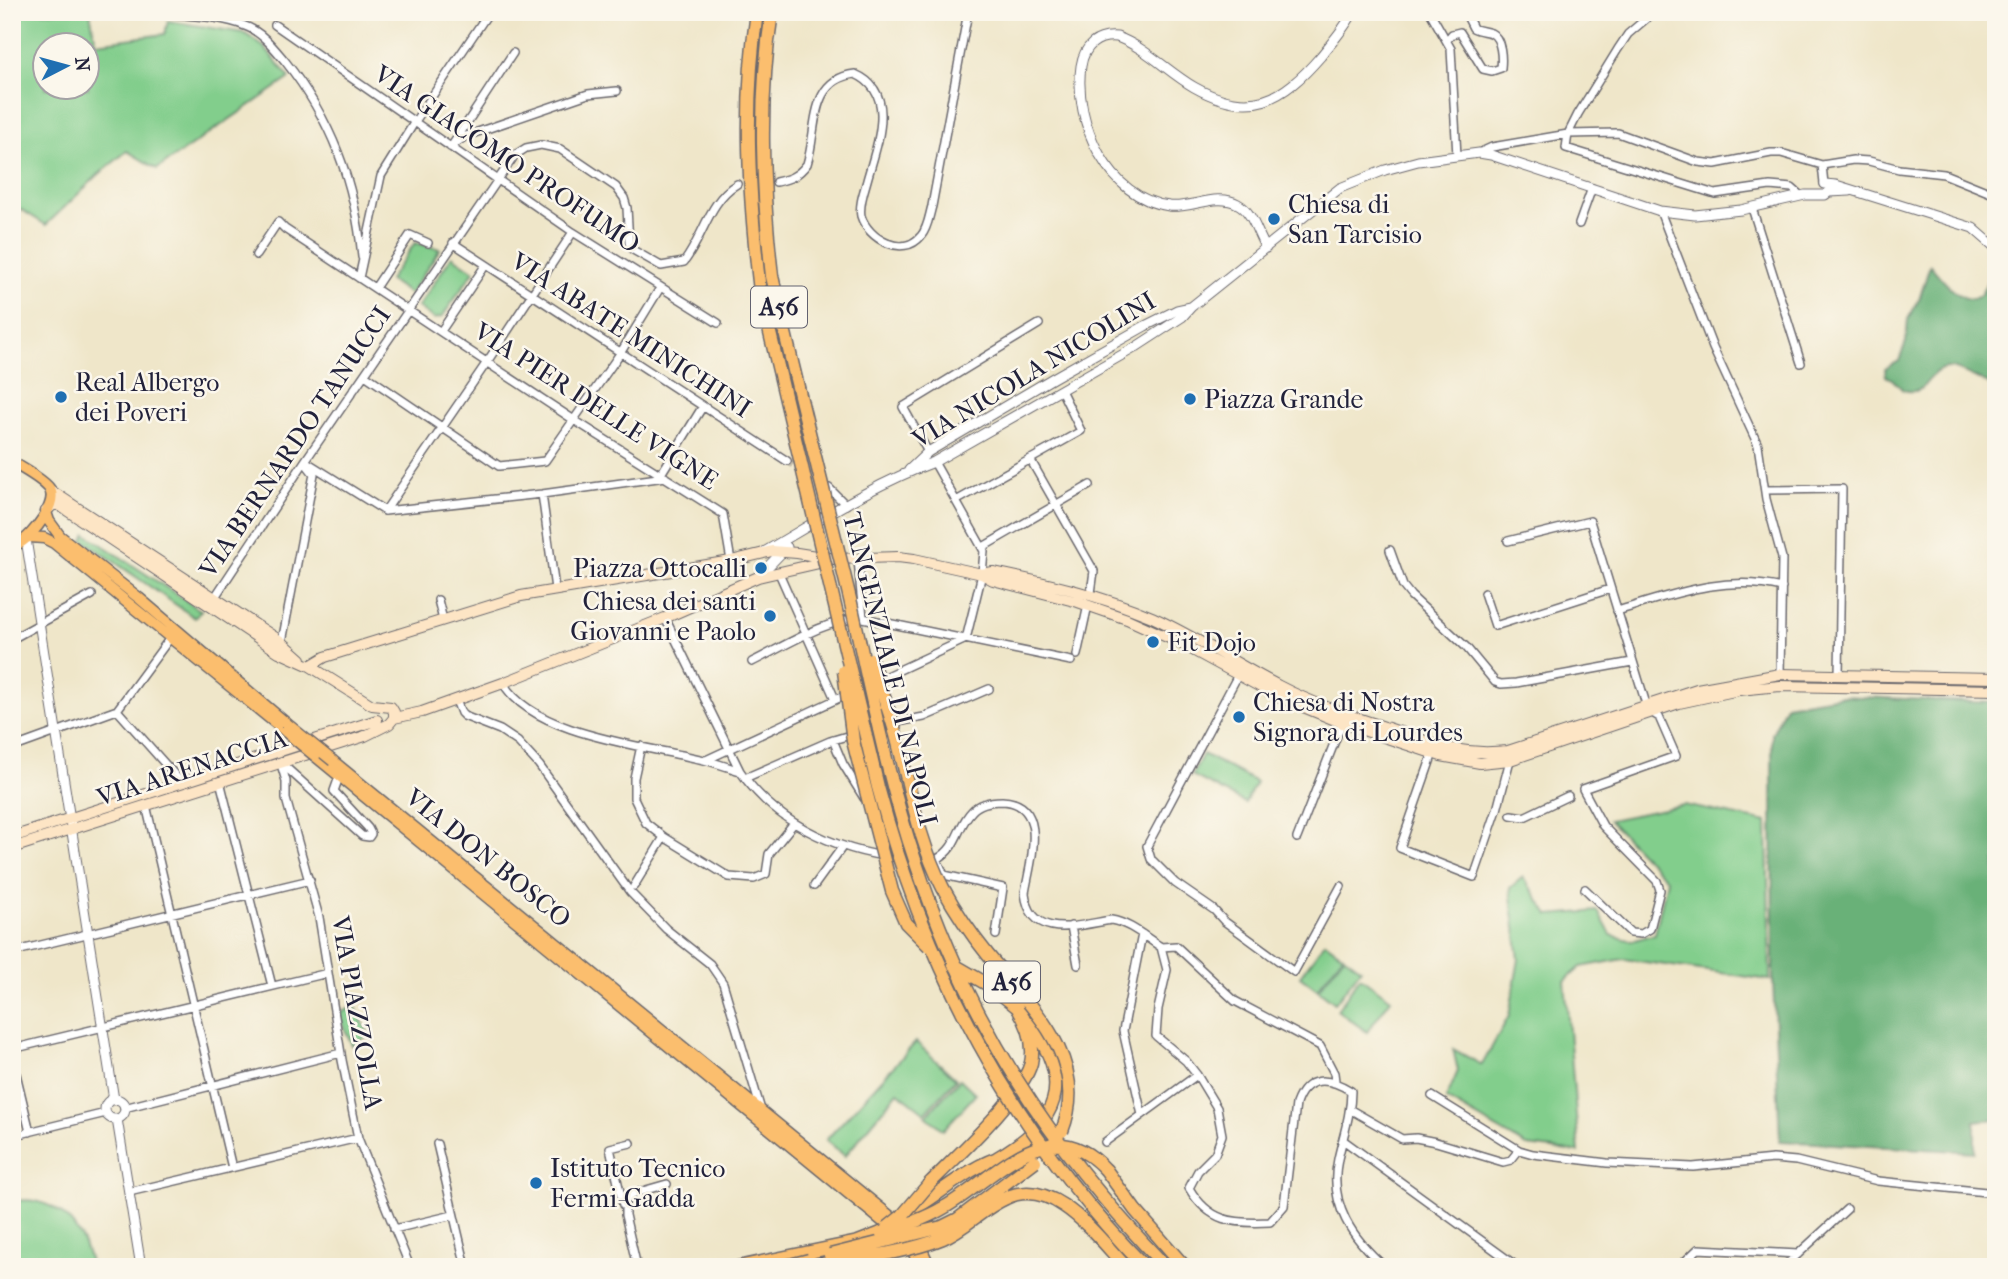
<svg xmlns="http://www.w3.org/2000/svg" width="2008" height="1279" font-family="'IM FELL French Canon',serif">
<rect width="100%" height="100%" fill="#fbf7ec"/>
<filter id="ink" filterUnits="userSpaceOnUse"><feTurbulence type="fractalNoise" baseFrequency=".0143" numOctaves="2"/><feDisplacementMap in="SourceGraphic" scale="14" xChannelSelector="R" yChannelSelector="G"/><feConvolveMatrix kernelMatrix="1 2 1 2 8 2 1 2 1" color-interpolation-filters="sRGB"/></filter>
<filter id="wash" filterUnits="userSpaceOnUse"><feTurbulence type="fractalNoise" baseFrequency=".00686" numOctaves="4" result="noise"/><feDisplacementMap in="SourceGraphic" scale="28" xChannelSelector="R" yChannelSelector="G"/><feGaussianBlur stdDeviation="1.57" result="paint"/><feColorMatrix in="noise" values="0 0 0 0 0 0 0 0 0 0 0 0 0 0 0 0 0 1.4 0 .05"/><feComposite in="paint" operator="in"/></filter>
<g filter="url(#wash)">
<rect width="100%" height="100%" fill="#efe6c9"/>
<path fill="#82ce8c" stroke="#527864" stroke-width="2" fill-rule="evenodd" d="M 12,12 L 90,12 L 96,43 L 165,34 L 168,21 L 244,33 L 264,47 L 290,78 L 157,169 L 127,151 L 98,175 L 46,225 L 22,210 L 12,210 ZM 46,46 L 88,46 L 88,88 L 46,88 Z
M 415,243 L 440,249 L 410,294 L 389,280 Z
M 452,256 L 474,271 L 442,317 L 434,319 L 418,307 Z
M 86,534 L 200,610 L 201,610 L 195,618 L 83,540 Z
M 1203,754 L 1256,782 L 1245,803 L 1192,775 Z
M 1684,805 L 1767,822 L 1770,980 L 1624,959 L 1581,967 L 1565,981 L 1579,1152 L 1527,1146 L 1446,1099 L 1458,1071 L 1453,1049 L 1482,1065 L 1509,1016 L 1519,959 L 1510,888 L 1523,877 L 1549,915 L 1598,911 L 1611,935 L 1632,941 L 1655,934 L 1667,880 L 1609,820 Z
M 1325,942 L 1343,955 L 1317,989 L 1300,976 Z
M 1344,956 L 1361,969 L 1335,1003 L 1318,990 Z
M 1360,977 L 1391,999 L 1367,1032 L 1337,1010 Z
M 355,1006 L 369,1035 L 352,1045 L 338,1014 Z
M 916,1042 L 956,1079 L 925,1113 L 898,1092 L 845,1156 L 826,1140 Z
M 960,1079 L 976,1094 L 943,1130 L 926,1116 Z
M 12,1201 C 19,1201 28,1199 35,1201 C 68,1208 85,1237 91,1267 L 12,1267 Z"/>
<path fill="#69b178" stroke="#466a5a" stroke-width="2" d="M 1930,265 C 1939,275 1963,309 1979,296 C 1985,291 1986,282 1990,276 L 1996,279 L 1996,388 C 1984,383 1961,368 1949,368 C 1925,368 1930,398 1903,390 L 1892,379 L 1886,376 L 1885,369 L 1899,361 L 1906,342 L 1908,319 L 1919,300 Z
M 1840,696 L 1996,703 L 1996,1119 L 1975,1121 L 1975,1152 L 1780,1141 L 1773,982 L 1772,734 L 1786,705 Z"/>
</g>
<g filter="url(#ink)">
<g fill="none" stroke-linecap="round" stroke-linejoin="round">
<path stroke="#c6bfad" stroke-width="7" stroke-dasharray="7 3.5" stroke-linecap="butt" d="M 787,461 L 820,482"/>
<g stroke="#6a676d" stroke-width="10">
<path id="minor" d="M 155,12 C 184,16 218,15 245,26 C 262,32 274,48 285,61 C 331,119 355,182 362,257
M 1430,12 L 1451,49 L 1457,156
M 1654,12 L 1628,34 L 1618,49 L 1578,114 L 1568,134 L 1566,148 L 1715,194 L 1770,186 L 1792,188 L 1801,196
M 275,25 L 573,232 L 718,323
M 1447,40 L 1452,34 L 1460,32 L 1483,69 L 1492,71 L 1501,68 C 1502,59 1502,38 1491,33 C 1485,31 1479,31 1473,28 L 1465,12
M 453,144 L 513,53
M 450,147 L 466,136 L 588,94 L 617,91
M 1479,153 L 1492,147 L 1568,134 L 1618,133 L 1698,162 L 1715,164 L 1771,153 L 1781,153 L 1822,165 L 1853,160 L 1869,161 L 1899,169 L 1944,174 L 1996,195
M 1822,165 L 1824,184
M 776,182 C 790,179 798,176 807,164 C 818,129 808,80 855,74 C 900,93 875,149 866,184 C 863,194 859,206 861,216 C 868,239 903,258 921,236 C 928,228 929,216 932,206 L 968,12
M 1752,208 L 1801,363
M 1660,211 L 1713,348 L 1758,445 L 1766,499 L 1782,558 L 1780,674
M 1579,224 L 1592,188
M 453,243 L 787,461
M 256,255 L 278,222 L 285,229 L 574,420 L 723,514 L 731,561
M 359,278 L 381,176 L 414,123 L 489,12
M 375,288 L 410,235 L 428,243
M 441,331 L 485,266
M 365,375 L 499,466 L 545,461 L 621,352 L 660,288
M 928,452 L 903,407 L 1039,324
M 1030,459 L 1094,571 L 1091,593
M 305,461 L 385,511 L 542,494 L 665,477
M 661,474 L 703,406
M 829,488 L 846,505
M 1765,490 L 1842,489 L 1839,675
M 542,494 L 555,589
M 956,501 L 1081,431 L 1061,390
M 385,511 L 485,365 L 573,232
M 1508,541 L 1590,521 L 1646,704
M 983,547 L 1090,485
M 1390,550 L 1403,586 L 1411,596 L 1466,647 L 1495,682 L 1501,684 L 1516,683 L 1632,662
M 858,559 L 863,618
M 779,573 L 835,699
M 1484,593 L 1495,626 L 1610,589
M 215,597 L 305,461 L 515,155 L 526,148 L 541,145 L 560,149 L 616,187 L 624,198 L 627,208 L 629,243 L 633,250 L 661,266 L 684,262 C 703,238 709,200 737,184
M 438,600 L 443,620
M 1617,611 C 1671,595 1725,574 1782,588
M 665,618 L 740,771 C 783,834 863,862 937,859 C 958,848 957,826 972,811 C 979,803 991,801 1002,801 C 1051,803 1029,866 1025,893 C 1031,942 1078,925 1111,920 C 1130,923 1145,937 1161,947 L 1167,970 L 1158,1009 L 1156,1036 L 1186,1061 L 1197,1075 L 1217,1108 L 1222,1135 L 1215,1154 L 1198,1171 L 1189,1188 C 1209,1222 1233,1224 1270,1222 L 1284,1206 L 1296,1104 C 1306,1075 1328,1077 1351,1091 C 1351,1115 1343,1136 1338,1159 C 1328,1205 1353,1239 1385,1267
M 12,639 L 92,595
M 282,642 L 314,474 L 307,465
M 1077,655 L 1088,605
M 752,662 C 783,647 828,618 863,618 L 1071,661
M 1238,675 L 1147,846 L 1151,859 L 1175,883 L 1214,910 L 1224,921 L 1294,972 L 1341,886
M 503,683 C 534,736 648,746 704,760 C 716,763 728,767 740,771
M 456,700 L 461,713 L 464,716 L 500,730 L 518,742 L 539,765 L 630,892 L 666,929 L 710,964 L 723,983 L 761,1110
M 117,710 L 182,783
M 892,723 L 924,717 L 989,689
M 833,740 L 843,764 L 864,798
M 641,746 L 634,778 L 634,798 L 646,823 L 664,837 L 729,877 L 754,879 L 766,874 L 769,854 L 794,823
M 12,748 L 117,710 L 170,638
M 1433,753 L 1400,848 L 1474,877 L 1497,810 L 1510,760
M 706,760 L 966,639 L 982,574 L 984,551 L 934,462
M 280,761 L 286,781 L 286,799 L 319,917 L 342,1060 L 358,1138 L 410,1267
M 280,762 L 362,836 L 369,837 L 371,834 L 368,828 L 334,791 L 339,777
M 745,778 L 830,741 L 880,726
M 220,781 L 272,986
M 146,805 L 232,1168
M 1511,815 L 1524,817 L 1568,796
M 1297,838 L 1342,723
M 937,859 L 944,875 L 1003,888 L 996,935
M 634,886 L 664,837
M 814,886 L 843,846
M 1585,889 L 1631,933 L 1641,934 L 1650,929 L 1660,890 L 1657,881 L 1603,826 L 1583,789 L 1676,756 L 1659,717 L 1651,712
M 1071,926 L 1078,965
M 1142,934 L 1123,1031 L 1142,1115
M 1161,947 L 1176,946 L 1235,1001 L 1320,1046 L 1334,1073 L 1335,1081
M 12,952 L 310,880
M 12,1049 L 328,973
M 12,1057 L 30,1132
M 1432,1096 L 1519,1150 L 1533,1154 L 1607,1163 L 1693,1167 L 1773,1159 L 1796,1161 L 1878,1181 L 1996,1193
M 124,1108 L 341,1053
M 1351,1110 L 1402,1139 L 1416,1138 L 1436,1142 L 1503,1162 L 1511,1160 L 1519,1150
M 12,1136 L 106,1113
M 1343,1140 L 1518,1267
M 1105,1142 L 1197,1075
M 437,1144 L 466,1267
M 129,1192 L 358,1138
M 623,1205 L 610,1148 L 631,1143
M 394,1229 L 453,1215
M 637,1267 L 625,1215 L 625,1202 L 632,1194 L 667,1184
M 1679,1267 L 1698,1249 L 1798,1254
M 1784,1267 L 1847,1209"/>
</g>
<g stroke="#6a676d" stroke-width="11">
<path id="tertiary" d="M 1825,184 L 1836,185 L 1973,228 L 1996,248
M 1266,248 C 1257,234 1253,212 1238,204 C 1217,192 1191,209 1169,206 C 1109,199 1073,122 1081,66 C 1084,46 1097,35 1117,37 C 1145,47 1168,72 1194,87 C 1251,119 1282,101 1321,56 C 1332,42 1345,28 1353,12
M 909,470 L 928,452 L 1053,378 L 1145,326 L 1177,310 L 1191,307
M 26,539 L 114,1100
M 764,552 C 819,520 874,484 934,462 L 1136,347 L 1182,317 L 1191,307 L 1340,188 L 1385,170 L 1418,161 L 1479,153 L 1491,155 L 1660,211 L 1695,215 L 1741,210 L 1805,195 L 1825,195 L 1829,192 L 1850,191
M 758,577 L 787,547
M105 1109a10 10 0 1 1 20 0a10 10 0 1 1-20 0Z
M 117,1119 L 141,1267"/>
</g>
<g stroke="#6a676d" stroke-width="12">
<path id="secondary" d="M 50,490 L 282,642 L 301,659
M 46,511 L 53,505 L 59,505 L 279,652 L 310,666 L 372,705 L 391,707 L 394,712 L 394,718
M 982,574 L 993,572 C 1047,583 1100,595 1152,617 C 1196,637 1236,664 1279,686 C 1315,705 1355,717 1394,730 C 1437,745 1460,756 1508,751 L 1697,689 L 1780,674 L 1996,678
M 310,666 L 325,657 L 521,596 L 731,561 L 772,551 L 797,553 L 835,559 L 898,557 L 914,559 L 982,574 L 993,580 L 1078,602 L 1127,619 L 1178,642 L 1279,697 L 1342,723 L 1441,756 L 1480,763 L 1510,760 L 1679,703 L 1739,690 L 1780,686 L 1996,690
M 12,837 L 377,720
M 12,848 L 365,736 L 389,724 L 394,718 L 422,712 L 503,683 L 665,618 L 758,577 L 828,561"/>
</g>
<g stroke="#6a676d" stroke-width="13">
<path id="primary" d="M 12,462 C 23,469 41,478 49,488 C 60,502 32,536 20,543 L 12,541
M 46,512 L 49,521 L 60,536 L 139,598 L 286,723
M 29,537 L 44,538 L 54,543 L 284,730
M 315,756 L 904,1239 L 910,1245 L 920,1267
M 333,761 L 901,1225
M 918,1241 L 930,1267"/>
</g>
<g stroke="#6a676d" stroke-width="15">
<path id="motorway" d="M 997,1158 C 1058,1123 1075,1083 1030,1024
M 1106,1170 L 1135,1210 L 1185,1267
M 930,1183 C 956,1157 1022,1097 1031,1063 C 1035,1043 1028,1024 1017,1007
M 902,1216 C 937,1198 966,1167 1004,1156
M 738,1267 L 858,1242 L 881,1233"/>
</g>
<use href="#minor" stroke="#fff" stroke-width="7"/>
<use href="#tertiary" stroke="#fff" stroke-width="9"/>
<use href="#secondary" stroke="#fde5c5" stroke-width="10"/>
<use href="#primary" stroke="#fbbe6e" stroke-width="10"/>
<use href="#motorway" stroke="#fbbe6e" stroke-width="12"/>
<g stroke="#6a676d" stroke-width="13" stroke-linecap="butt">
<path id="primary-bridge" d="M 286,723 L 333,761
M 286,732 L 315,756"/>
</g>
<g stroke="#6a676d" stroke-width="15" stroke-linecap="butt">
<path id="motorway-bridge" d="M 757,12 C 743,105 749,198 760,291 L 878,787 C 927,971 1011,1130 1145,1267
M 772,12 C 758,100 762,188 772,276 C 796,384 824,491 850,599 C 870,687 887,778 916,863 C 970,1025 1048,1145 1166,1267
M 871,659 C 879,684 889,709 896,735 C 910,787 918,840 943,888 C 956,912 971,934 988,955 C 1029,1005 1091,1058 1062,1131
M 844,671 L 853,741 L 892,891 L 906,923 L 929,946
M 954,965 L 992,987 L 1017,1007
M 887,1228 L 902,1216 L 930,1183
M 881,1233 C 903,1226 925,1219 945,1207 C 997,1177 1049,1107 1106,1170
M 830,1255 L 942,1227 L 958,1219 L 1035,1161
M 782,1267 L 809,1260
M 802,1267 C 844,1260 905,1254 943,1238 C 966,1228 983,1208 1006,1198 C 1054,1175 1097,1237 1126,1267"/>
</g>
<use href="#primary-bridge" stroke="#fbbe6e" stroke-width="10"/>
<use href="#motorway-bridge" stroke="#fbbe6e" stroke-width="12"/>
</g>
</g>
<g fill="#1f6fb2" stroke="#fbf7ec" stroke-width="2.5">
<circle cx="1274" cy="219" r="7"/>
<circle cx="61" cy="397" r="7"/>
<circle cx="1190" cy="399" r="7"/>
<circle cx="761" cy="568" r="7"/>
<circle cx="770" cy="616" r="7"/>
<circle cx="1153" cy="642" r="7"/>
<circle cx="1239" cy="717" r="7"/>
<circle cx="536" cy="1183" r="7"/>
</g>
<g text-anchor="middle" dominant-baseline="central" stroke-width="5" stroke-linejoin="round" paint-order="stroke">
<g fill="#fbf7ec" stroke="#636270" stroke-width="2">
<rect x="751" y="286.5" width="56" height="41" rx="5"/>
<rect x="984" y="961.5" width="56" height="41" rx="5"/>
</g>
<g font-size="24" font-weight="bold" fill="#22223b">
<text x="779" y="307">A56</text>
<text x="1012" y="982">A56</text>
</g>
<g font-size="26" fill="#22223b" stroke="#fbf7ec">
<text transform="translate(507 159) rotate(34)">VIA GIACOMO PROFUMO</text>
<text transform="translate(631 335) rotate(33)">VIA ABATE MINICHINI</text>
<text transform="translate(1034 370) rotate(-31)">VIA NICOLA NICOLINI</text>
<text transform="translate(596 406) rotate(33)">VIA PIER DELLE VIGNE</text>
<text transform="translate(295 442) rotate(-56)">VIA BERNARDO TANUCCI</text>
<text transform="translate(890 669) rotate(76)">TANGENZIALE DI NAPOLI</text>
<text transform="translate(192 768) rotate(-18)">VIA ARENACCIA</text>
<text transform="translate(488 858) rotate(39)">VIA DON BOSCO</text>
<text transform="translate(357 1013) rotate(80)">VIA PIAZZOLLA</text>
</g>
<g font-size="26" fill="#22223b" stroke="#fbf7ec" text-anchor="start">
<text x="1288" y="204">Chiesa di<tspan x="1288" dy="30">San Tarcisio</tspan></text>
<text x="75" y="382">Real Albergo<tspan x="75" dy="30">dei Poveri</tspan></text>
<text x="1204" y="399">Piazza Grande</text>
<text x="747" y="568" text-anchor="end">Piazza Ottocalli</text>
<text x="756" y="601" text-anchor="end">Chiesa dei santi<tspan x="756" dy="30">Giovanni e Paolo</tspan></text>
<text x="1167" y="642">Fit Dojo</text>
<text x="1253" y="702">Chiesa di Nostra<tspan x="1253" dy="30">Signora di Lourdes</tspan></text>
<text x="550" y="1168">Istituto Tecnico<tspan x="550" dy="30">Fermi-Gadda</tspan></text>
</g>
</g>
<rect width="2008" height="1279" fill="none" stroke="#fbf7ec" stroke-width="42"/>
<g transform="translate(66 66) rotate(84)"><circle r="33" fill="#fbf7ec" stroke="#a4a2a5" stroke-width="2"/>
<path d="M0-5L12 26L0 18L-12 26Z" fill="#1f6fb2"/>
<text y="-10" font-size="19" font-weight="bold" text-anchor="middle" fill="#22223b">N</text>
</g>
</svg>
